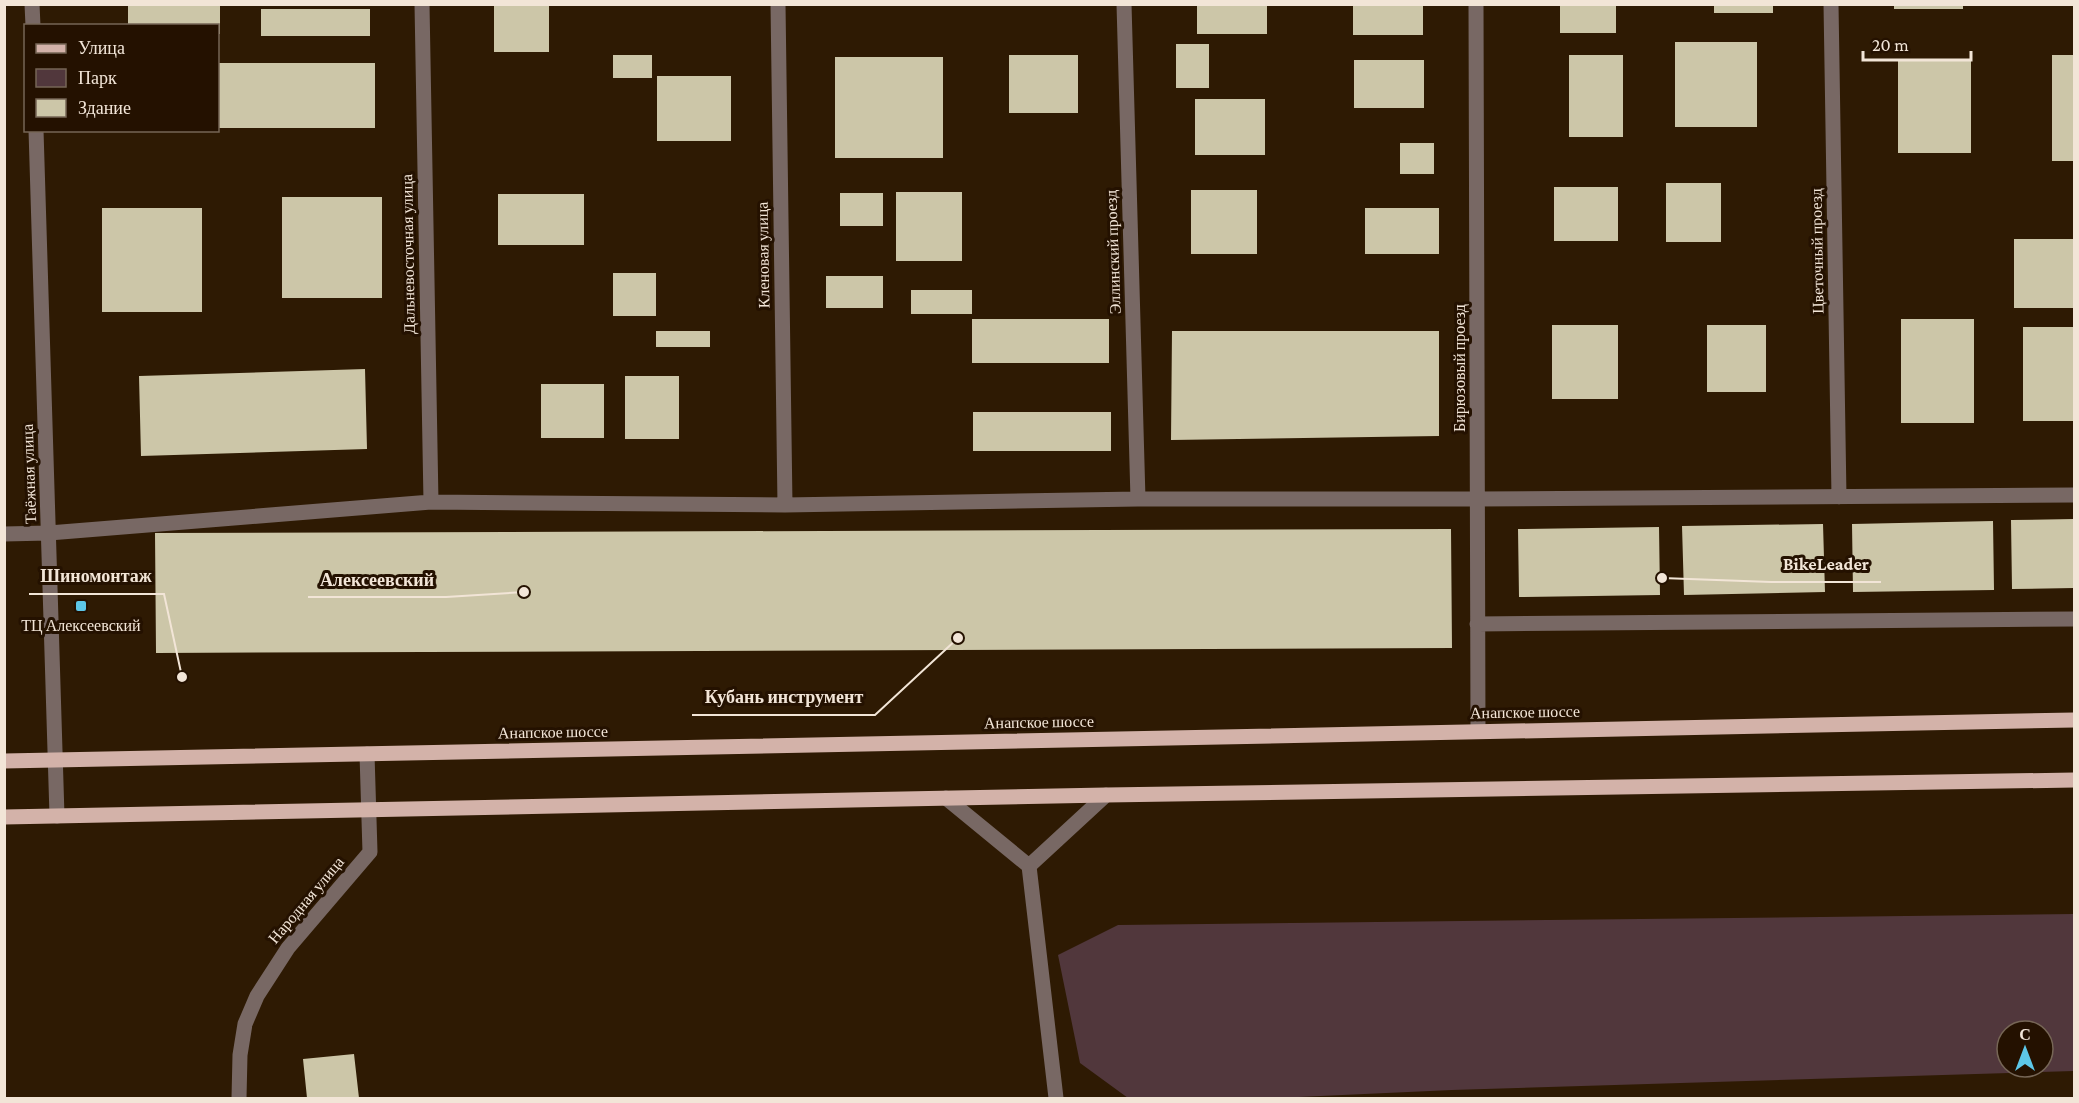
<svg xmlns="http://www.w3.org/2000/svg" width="2079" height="1103" font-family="'Crimson Pro',serif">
<rect width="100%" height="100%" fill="#2e1a03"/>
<path fill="#51373c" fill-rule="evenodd" d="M 2074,914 L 2074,1071 L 1452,1090 L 1277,1098 L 1128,1098 L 1080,1063 L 1058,955 L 1118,925 ZM 2007,1031 L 2043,1031 L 2043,1067 L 2007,1067 Z"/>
<path fill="#ccc6a8" d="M 128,4 L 220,4 L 220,34 L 218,34 L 218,26 L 128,26 Z
M 494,4 L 549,4 L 549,52 L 494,52 Z
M 1197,4 L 1267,4 L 1267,34 L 1197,34 Z
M 1353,4 L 1423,4 L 1423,35 L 1353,35 Z
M 1560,4 L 1616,4 L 1616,33 L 1560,33 Z
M 1714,4 L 1773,4 L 1773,13 L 1714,13 Z
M 1894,4 L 1963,4 L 1963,9 L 1894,9 Z
M 261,9 L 370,9 L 370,36 L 261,36 Z
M 1675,42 L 1757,42 L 1757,127 L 1675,127 Z
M 1176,44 L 1209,44 L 1209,88 L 1176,88 Z
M 613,55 L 652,55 L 652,78 L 613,78 Z
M 1009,55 L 1078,55 L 1078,113 L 1009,113 Z
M 1569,55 L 1623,55 L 1623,137 L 1569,137 Z
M 2052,55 L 2074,55 L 2074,161 L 2052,161 Z
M 835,57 L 943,57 L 943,158 L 835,158 Z
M 1354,60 L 1424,60 L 1424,108 L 1354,108 Z
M 1898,61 L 1971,61 L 1971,153 L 1898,153 Z
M 218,63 L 375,63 L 375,128 L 218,128 Z
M 657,76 L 731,76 L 731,141 L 657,141 Z
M 1195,99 L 1265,99 L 1265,155 L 1195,155 Z
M 1400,143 L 1434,143 L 1434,174 L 1400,174 Z
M 1666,183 L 1721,183 L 1721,242 L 1666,242 Z
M 1554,187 L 1618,187 L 1618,241 L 1554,241 Z
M 1191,190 L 1257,190 L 1257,254 L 1191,254 Z
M 896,192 L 962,192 L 962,261 L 896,261 Z
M 840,193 L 883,193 L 883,226 L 840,226 Z
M 498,194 L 584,194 L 584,245 L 498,245 Z
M 282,197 L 382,197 L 382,298 L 282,298 Z
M 102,208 L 202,208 L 202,312 L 102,312 Z
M 1365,208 L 1439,208 L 1439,254 L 1365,254 Z
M 2014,239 L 2074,239 L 2074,308 L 2014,308 Z
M 613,273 L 656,273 L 656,316 L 613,316 Z
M 826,276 L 883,276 L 883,308 L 826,308 Z
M 911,290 L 972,290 L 972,314 L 911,314 Z
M 972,319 L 1109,319 L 1109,363 L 972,363 Z
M 1901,319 L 1974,319 L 1974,423 L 1901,423 Z
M 1552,325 L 1618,325 L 1618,399 L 1552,399 Z
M 1707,325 L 1766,325 L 1766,392 L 1707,392 Z
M 2023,327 L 2074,327 L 2074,421 L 2023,421 Z
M 656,331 L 710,331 L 710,347 L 656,347 Z
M 1172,331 L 1439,331 L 1439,436 L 1171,440 Z
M 365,369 L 367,449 L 141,456 L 139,376 Z
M 625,376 L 679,376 L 679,439 L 625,439 Z
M 541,384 L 604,384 L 604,438 L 541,438 Z
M 973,412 L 1111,412 L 1111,451 L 973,451 Z
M 2074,519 L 2074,588 L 2012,589 L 2011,520 Z
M 1993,521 L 1994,590 L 1853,592 L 1852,524 Z
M 1823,524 L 1825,592 L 1684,595 L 1682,526 Z
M 1659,527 L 1660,595 L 1519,597 L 1518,529 Z
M 1451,529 L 1452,648 L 156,653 L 155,533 Z
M 354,1054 L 359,1098 L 307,1098 L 303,1059 Z"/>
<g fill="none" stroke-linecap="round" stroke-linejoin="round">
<path stroke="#786864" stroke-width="15" d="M 32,4 L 33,26
M 422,4 L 431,502
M 778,4 L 785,505
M 1124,4 L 1138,499
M 1476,4 L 1478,731
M 1831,4 L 1839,497
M 36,130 L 57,816
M 4,534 L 49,533 L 431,502 L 785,505 L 1138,499 L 1477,499 L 2074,495
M 1477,624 L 2074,619
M 946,798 L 1029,866 L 1056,1098
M 1029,866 L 1106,795
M 239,1098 L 240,1055 L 245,1024 L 257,996 L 288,948 L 370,852 L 367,754"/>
<path stroke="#d3b2a9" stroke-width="15" d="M 4,761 L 2074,720
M 4,817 L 1106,795 L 2074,780"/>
</g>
<rect fill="#5dc7e8" stroke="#241100" stroke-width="2" x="75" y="600" width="12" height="12" rx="3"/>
<g text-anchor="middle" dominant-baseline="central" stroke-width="6" stroke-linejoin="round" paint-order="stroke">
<g font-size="16" fill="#f2e5d7" stroke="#241100">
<text transform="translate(1817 251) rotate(-91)">Цветочный проезд</text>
<text transform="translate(1113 252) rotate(-92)">Эллинский проезд</text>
<text transform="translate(408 254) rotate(-91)">Дальневосточная улица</text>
<text transform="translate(763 255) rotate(-91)">Кленовая улица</text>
<text transform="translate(1459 368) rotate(-90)">Бирюзовый проезд</text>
<text transform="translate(29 474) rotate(-92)">Таёжная улица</text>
<text transform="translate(1525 712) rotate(-1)">Анапское шоссе</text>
<text transform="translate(1039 722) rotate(-1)">Анапское шоссе</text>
<text transform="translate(553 732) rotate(-1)">Анапское шоссе</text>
<text transform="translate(306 900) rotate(-50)">Народная улица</text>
</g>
<g font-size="16" fill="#f2e5d7" stroke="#241100">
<text x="81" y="625">ТЦ Алексеевский</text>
</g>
</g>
<path fill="none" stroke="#f2e5d7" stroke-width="2" d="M1662 578L1771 582H1881M182 677L164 594H29M524 592L446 597H308M958 638L875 715H692"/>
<g fill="#f2e5d7" stroke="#241100" stroke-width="2">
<circle cx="1662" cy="578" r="6"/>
<circle cx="182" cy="677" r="6"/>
<circle cx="524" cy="592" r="6"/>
<circle cx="958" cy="638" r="6"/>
</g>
<g font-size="18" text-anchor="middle" font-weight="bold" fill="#f2e5d7" stroke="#241100" stroke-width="6" stroke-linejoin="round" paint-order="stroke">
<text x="1826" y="570">BikeLeader</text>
<text x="96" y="582">Шиномонтаж</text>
<text x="377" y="586">Алексеевский</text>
<text x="784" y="703">Кубань инструмент</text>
</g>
<rect width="2079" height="1103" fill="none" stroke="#f2e5d7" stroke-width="12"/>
<rect x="24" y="24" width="195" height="108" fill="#241100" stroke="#766656" stroke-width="1.5"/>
<rect x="36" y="44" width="30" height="9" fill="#d3b2a9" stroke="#766656" stroke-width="1.5"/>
<text x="78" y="54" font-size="18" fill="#f2e5d7">Улица</text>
<rect x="36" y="69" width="30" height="18" fill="#51373c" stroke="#766656" stroke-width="1.5"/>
<text x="78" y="84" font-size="18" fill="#f2e5d7">Парк</text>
<rect x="36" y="99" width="30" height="18" fill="#ccc6a8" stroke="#766656" stroke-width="1.5"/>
<text x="78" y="114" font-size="18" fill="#f2e5d7">Здание</text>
<g transform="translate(2025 1049)"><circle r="28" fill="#241100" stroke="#766656" stroke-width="1.5"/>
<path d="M0-4.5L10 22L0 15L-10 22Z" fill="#5dc7e8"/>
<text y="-9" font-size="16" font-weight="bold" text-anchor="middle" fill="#f2e5d7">С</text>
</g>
<path d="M1863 51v9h108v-9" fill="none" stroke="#f2e5d7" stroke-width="3"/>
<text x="1872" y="51" font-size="18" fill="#f2e5d7" stroke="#241100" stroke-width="4.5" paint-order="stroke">20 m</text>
</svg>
